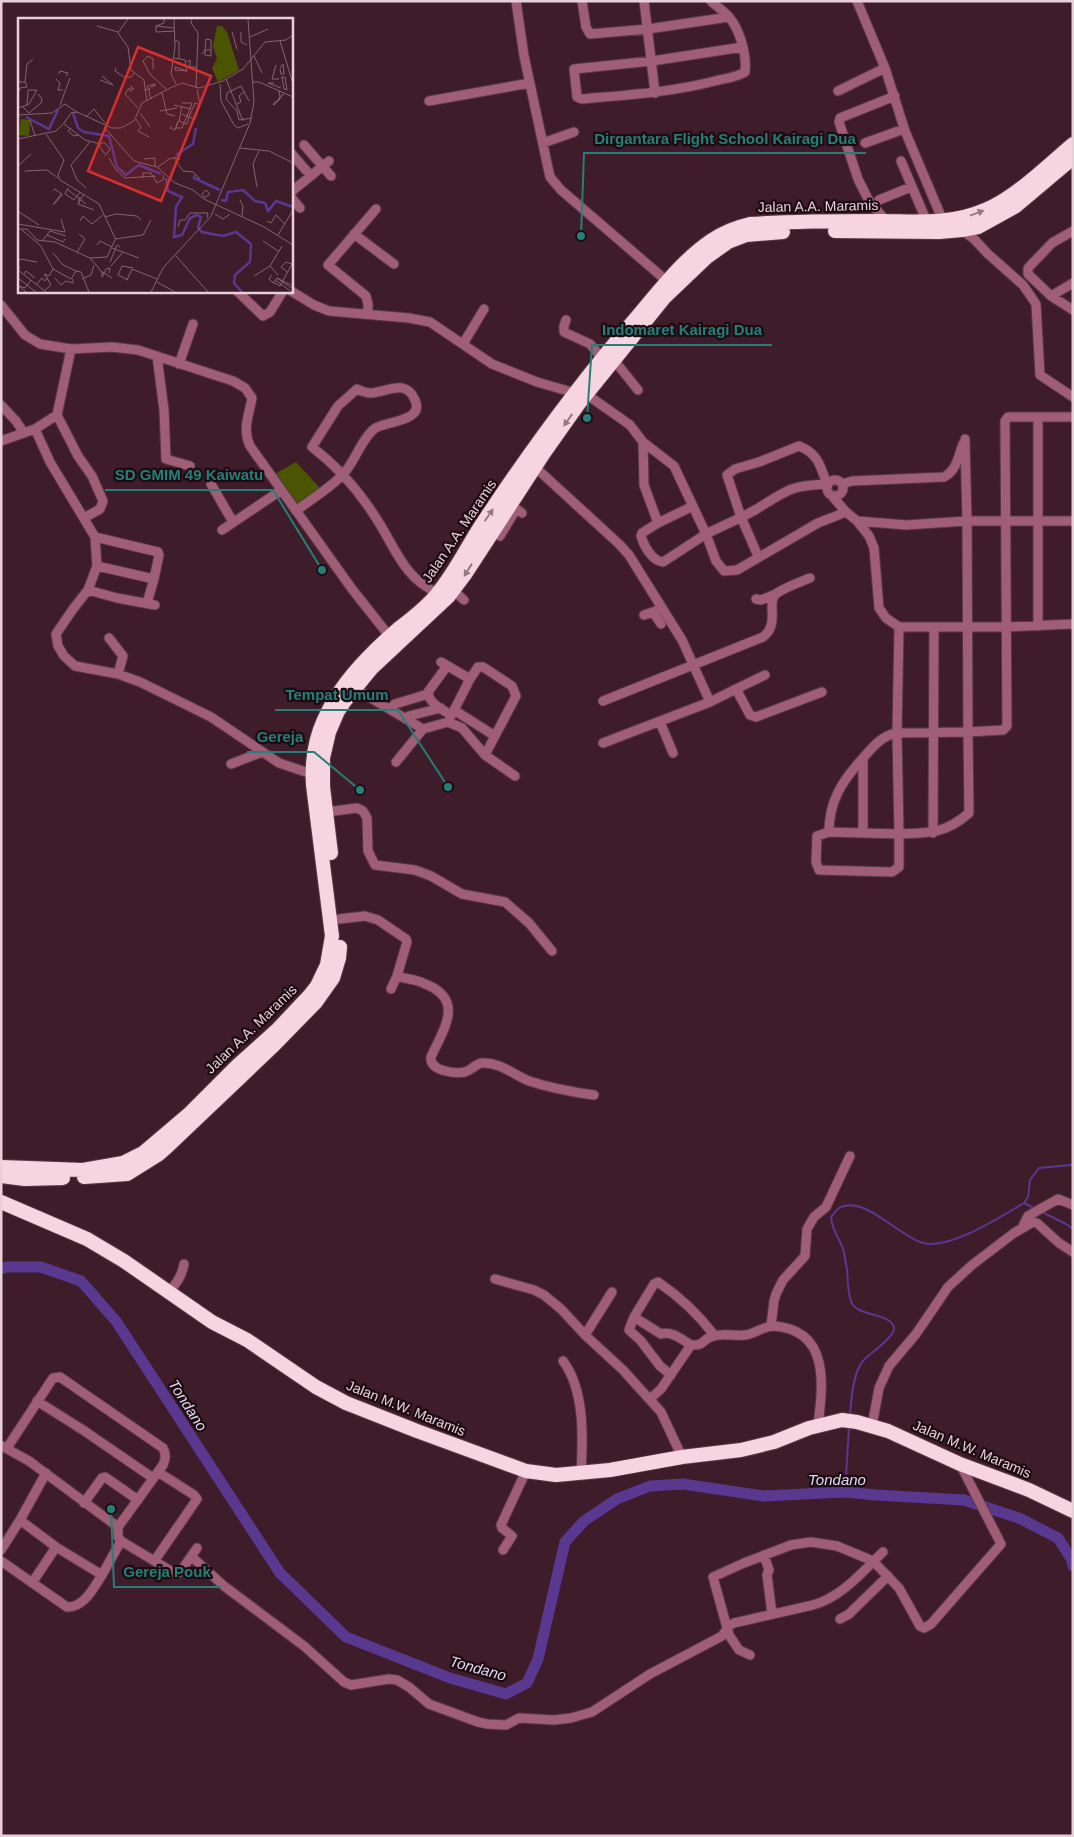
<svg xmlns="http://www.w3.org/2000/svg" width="1074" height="1837" font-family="Helvetica,sans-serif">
<rect width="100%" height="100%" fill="#3f1c29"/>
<path fill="#4b5500" d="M 296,462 L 320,488 L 296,507 L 273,475 Z"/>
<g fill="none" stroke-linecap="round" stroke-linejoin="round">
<path stroke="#593890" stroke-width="2" d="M 1024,1203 L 1034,1208
M 1042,1212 L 1066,1224 L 1073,1229
M 850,1415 C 851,1400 853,1372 863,1361 C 870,1353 895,1337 894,1328 C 892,1314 861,1316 853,1305 C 847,1297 848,1278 847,1268 C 845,1262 845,1255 843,1249 C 839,1238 832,1230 831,1217 C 834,1214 837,1208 841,1207 C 865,1196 900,1237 923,1243 C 950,1250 1000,1217 1024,1203 L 1028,1197 L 1030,1180 L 1039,1168 L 1071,1165 L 1073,1163
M 845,1492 L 849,1427"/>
<path stroke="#593890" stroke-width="11" d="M 1,1269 L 6,1267 L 41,1267 L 81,1281 L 116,1321 L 280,1573 L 346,1637 L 450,1678 L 506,1694 L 527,1683 L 538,1659 L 565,1542 L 584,1521 L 617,1499 L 650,1486 L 683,1484 L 764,1496 L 845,1492 L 876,1495 L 964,1500 L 1019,1518 L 1058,1538 L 1072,1560 L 1073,1566"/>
<g stroke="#5a3945" stroke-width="11">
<path id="minor" d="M 516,1 L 524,56 L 550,177 L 561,190 L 668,282
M 582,1 L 586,27 L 590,34 L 648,29 L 729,17
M 644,1 L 655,93
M 711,1 C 716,6 724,11 729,17 C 740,30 747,55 745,72 C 737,77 728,78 719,80 C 674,92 628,95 582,99 L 577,97 L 574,69 L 652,61 L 743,47
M 857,1 L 885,68 L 905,131 L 943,221
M 838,91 L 885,68
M 429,101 L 530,83
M 543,143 L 574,132
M 865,143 L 904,129
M 304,145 L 331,176
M 291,153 L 311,176
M 901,161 L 927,222
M 291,192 L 329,161
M 291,197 L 300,208
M 879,200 L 911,187
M 886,221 L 869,201 L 858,179 L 839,122 L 840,118 L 895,96
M 962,230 L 974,239 L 988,254 L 1023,285 L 1036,304 L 1040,375 L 1073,397
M 1073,231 L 1052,243 L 1028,268 L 1028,274 L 1051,296 L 1073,310
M 354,234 L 394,264
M 237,291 L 263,316 L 270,312 L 283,291
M 291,291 L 314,305 L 329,311 L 409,318 L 430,322 L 492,364 L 537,382 L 575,393
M 1051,296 L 1073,283
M 1,305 L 25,335 L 40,344 L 71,349 L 112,347 L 138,350 L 233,381 L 245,388 L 252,398 C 249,415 242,429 250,446 L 352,589 L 390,637
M 368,314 L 368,304 L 366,296 L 328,265 L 376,209
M 566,320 L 564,326 L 564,332 L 590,344 L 602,358
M 463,344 L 484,309
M 157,356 L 164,410 L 166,459 L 190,466
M 614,360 L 638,390
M 179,364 L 193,324
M 586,394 L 630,425 L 643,442 L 674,466 L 706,534 L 663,562 C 652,561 644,546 641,536 L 642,533 L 658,523 L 693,506
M 1,405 L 16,421 L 24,433
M 57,415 L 78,456 L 92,476 L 103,501 L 100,509 L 84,518
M 1038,417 L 1038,626
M 35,429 L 50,462 L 95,537 L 97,566
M 965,439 L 967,521 L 968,732 L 1003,730 L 1007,726 L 1005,421 L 1008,417 L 1073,417
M 1,441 L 35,429 L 57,415 L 71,349
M 643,442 L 644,485 L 658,523
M 535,467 L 619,544 L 629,555 L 682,640 L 710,702 L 736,689 L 750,715 L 756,717 L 822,692
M827 488a8 8 0 1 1 16 0a8 8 0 1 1-16 0Z
M 211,484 L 233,522
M 842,484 L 852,481 L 944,477 C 957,470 958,457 963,444
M 833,497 L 846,512
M 296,511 C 311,499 331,488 344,473 C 356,460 360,441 374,429 C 384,421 425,422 415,400 C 406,378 387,392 371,393 C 366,393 361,391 357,389 L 338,406 L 312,447 C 338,467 359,491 376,518 C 395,547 404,579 438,593
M 857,521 L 869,536 L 874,548 L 879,608 L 886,618 L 899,627 L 1005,627 L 1073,624
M 222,530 L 280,491
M 491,532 L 500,536 L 515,511 L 518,510 L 522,513
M 95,537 L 158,552 L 159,555 L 154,579 L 97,566 L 88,590 L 117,598 L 155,605
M 758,556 L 741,517 L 727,475 L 735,469 L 759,462 L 799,446 C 819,454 820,466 827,484 C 815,485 803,485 792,489 C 779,494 767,503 755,510 C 739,519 722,526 706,534 L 716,561 L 724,571 L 737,570 L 818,523 L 846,512 L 857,521 L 906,525 L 967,521 L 1073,521
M 88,590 L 73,609 L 56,634 L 58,646 L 64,656 L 75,666 L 118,674 L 140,682 L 211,717 L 279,763 L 312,774
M 454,591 L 464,600
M 756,599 L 761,600 L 776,594
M 147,603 L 154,579
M 644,615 L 653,612
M 661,624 L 653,612 L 662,608
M 109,638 L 123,656 L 118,674
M 441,662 L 470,679
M 447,666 L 428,692 C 429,704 442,709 451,715
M 354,688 L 423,729
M 736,689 L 765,675
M 603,701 L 763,637 C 781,623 765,602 777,593 C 786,587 800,582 810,578
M 390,709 L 395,704 L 428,694
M 454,710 L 495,736
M 406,719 L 409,716 L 441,708
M 448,722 L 470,679 L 478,667 L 483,667 L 512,686 L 516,696 L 485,755
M 660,722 L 673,753
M 603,743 L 710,702
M 396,762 L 423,729 L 448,722 L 462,728 L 485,755 L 515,776
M 231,764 L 262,752
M 326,812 L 357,808 L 363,811 L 367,818 L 368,851 L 375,865 L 415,870 L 431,876 L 462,894 L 505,902 L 529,923 L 552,951
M 829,832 L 817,836 L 816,862 L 819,870 L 892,872 L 899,867 L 899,834 L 863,833 L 863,758 C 872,748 882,735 897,733 L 899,834 C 929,833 945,834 969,813 L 968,732 L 897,733 L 899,627
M 863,833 L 829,832 C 829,801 842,781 863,758
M 933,833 L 934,628
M 339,919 L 365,916 L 378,920 L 406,939 L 407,942 L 397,976 C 405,979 415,979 423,983 C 466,999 444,1028 431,1057 C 429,1071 455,1074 465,1072 C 472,1070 475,1064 482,1063 C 500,1062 514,1075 529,1081 C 550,1088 572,1092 594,1095
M 391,989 L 397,976
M 1023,1226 L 1028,1216 L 1058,1199 L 1073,1205
M 495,1279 L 534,1290 L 544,1295 L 561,1309 L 585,1335 L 623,1370 L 661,1412 L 682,1457
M 168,1292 C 177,1284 182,1276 184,1264
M 634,1317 L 661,1334 C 672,1331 681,1339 691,1345
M 771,1326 L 774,1301 L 776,1294 L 783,1280 L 805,1256 L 807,1229 L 814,1217 L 826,1207 L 850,1156
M 585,1335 L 612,1292
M 563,1361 C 585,1390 583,1439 581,1473
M 671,1375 L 660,1366 L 641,1341 L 629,1330 L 634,1317 L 654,1284 L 658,1282 C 680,1297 699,1315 714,1335
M 650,1399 L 661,1389 L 691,1345 C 706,1346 702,1338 714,1336 C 723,1333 735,1336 745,1335 C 754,1334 764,1326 774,1326 C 830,1330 823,1385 818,1425
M 37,1401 L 83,1430 L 153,1478
M 872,1426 L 879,1388 L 889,1366 L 916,1334 L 948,1287 L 972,1265 L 1014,1233 L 1033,1222 L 1037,1223 L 1059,1243 L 1073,1252
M 2,1446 L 29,1461 L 118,1527
M 7,1448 L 53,1378 L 60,1377 L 163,1448 C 166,1454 166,1458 163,1465 L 118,1527 L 118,1537 L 121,1541 L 176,1574 L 181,1571 L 197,1548
M 46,1473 L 20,1520 L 56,1547 L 102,1575 L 121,1541
M 84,1503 L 102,1478 L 105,1477 L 138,1500
M 1,1550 L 20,1520
M 503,1550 L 512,1536 L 502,1528 L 501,1525 L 526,1471
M 764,1555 L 769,1570 L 767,1575 L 772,1614
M 192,1557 L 224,1586 L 304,1646 L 344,1682 L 351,1685 L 389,1679 L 397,1680 L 409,1687 L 429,1704 L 478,1722 L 487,1724 L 506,1725 L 519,1718 L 554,1720 L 571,1718 L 592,1712 L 650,1674 L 722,1636 L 729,1626 L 734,1623 L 813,1605 C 842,1597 862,1572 883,1552
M 155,1560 L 197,1499 L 194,1495 L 158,1472
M 1,1561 L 67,1607 C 84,1608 94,1587 102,1575
M 32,1583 L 56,1547
M 840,1619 L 849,1614 L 888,1576
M 750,1655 L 739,1650 L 729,1635 L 713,1577 L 744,1563 L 791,1545 L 811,1542 L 837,1546 L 873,1561 L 899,1588 L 920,1626 L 924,1628 L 931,1624 L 1001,1544 L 960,1464"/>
</g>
<g stroke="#5a3945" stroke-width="16">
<path id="highway" d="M 835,231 L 939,232 L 962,230 L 978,227 L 1016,206 L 1073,158
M 331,853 L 323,787 L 323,758 L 329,732 L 338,711 L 344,702 L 371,669 L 448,597 L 466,573 L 544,453 L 580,402 L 664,298 L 707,257 L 728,242 L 746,235 L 783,232
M 1,1167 L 83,1170 L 123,1163 L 143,1153 L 190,1113 L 237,1066 L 277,1030 L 309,996 L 317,986 L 327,965 L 332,936 L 313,785 C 311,751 318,727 335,699 C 351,672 375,649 398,629 C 412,618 426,608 437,594 C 454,574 466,549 480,527 C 528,454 579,384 636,318 C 659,291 682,260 712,240 C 724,232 737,227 750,224 C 793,221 837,221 880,221 C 916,221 951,225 985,210 C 1015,198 1048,165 1073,144
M 1,1176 L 25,1179 L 63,1178
M 84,1177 L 127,1174 L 159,1154 L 168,1146 L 272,1047 L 316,1002 L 333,978 L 339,958 L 340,947
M 1,1202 L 87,1239 L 124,1261 L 212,1322 L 247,1340 L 316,1387 L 346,1403 L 417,1431 L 526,1471 L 556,1475 L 610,1470 L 682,1457 L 741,1450 L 774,1442 L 809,1428 L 842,1420 L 857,1422 L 888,1431 L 960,1464 L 1029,1490 L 1073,1511"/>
</g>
<use href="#minor" stroke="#9f5e75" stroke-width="9"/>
<use href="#highway" stroke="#f7d5e0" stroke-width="14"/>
</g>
<defs><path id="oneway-solid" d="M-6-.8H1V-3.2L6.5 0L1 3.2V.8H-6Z" transform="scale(1.25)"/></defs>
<g fill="#947b83">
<use href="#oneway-solid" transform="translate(977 213) rotate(-20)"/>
<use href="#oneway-solid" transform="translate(568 420) rotate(125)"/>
<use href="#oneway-solid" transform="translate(489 515) rotate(-55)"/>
<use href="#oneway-solid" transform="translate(468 570) rotate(122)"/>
</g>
<g text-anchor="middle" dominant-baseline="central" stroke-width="4.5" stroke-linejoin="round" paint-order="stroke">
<g font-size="14" fill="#e7d0d7" stroke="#1c0c12">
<text transform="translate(818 206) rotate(-1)">Jalan A.A. Maramis</text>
<text transform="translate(459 531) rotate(-56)">Jalan A.A. Maramis</text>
<text transform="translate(251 1029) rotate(-44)">Jalan A.A. Maramis</text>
<text transform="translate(406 1408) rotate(22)">Jalan M.W. Maramis</text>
<text transform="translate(972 1449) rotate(23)">Jalan M.W. Maramis</text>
</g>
<g font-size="15" font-style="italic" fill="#dfd9f2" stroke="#1c0c12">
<text transform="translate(188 1405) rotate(57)">Tondano</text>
<text x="837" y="1479">Tondano</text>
<text transform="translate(478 1668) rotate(15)">Tondano</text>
</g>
</g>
<g transform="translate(18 18)">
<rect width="275" height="275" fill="#3f1c29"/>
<path d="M 199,8 L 204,8 L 209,14 L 221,52 L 200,64 L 194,50 L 199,41 L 195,28 ZM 3,101 L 12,102 L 11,118 L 1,117 Z" fill="#4b5500"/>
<path fill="none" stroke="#593890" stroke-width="2.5" d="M 55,95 L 60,110 L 66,114 L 91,118 L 99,149 L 108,157 L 121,147 L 143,156M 8,99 L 31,111 L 40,92M 158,137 L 175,126 L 178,110M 177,157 L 176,160 L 202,172M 148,160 L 150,173 L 164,179 L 158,189 L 156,219 L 164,217 L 172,200 L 179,197 L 183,199 L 180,210 L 184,214 L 205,218 L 218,214 L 233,226 L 232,244 L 217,257 L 216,265 L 224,274M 203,182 L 208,183 L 210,174 L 225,172 L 237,183 L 247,185 L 250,193 L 258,183 L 275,189"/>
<path fill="none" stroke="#82646f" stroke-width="1" d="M 110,1 L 100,15 L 110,29 L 113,52 L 126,62 L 129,83M 146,1 L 146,5 L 138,8 L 156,10M 156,1 L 157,29 L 153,56 L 158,66M 174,1 L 173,5 L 180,15 L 178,70M 79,8 L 100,14M 138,8 L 138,14 L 157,13M 214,14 L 219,31M 223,14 L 223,24 L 229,27M 232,19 L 250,11M 157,22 L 161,24 L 161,41M 262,23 L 275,66M 184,36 L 187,32 L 187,37 L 193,38 L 193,32 L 187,32 L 188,21 L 193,22 L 193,32M 236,38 L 244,55M 156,40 L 167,42 L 169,53 L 157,52 L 157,49 L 169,53M 169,44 L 172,42 L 172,49 L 178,49M 258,47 L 254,61 L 261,61M 98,50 L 97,53 L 106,59 L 113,59 L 116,55M 135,51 L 135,41 L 130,38 L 125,43 L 132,56 L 148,71M 262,51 L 263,56 L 266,56 L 265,46 L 262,50M 41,56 L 42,53 L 50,55 L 48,58M 263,60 L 264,59 L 267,59 L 269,72 L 266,71 L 264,59M 38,61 L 42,65 L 40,72 L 45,72M 208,61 L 225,103M 82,62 L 95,67 L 84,58M 0,64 L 7,64 L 9,69 L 2,70 L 0,76M 7,64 L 9,46 L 15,41M 235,64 L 241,64 L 275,79M 256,65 L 250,65 L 263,70M 202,66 L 203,83 L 216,107 L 220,110 L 230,106M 112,68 L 116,71 L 110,71 L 114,74M 110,71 L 107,76 L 120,90M 179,71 L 182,87M 126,72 L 131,71 L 134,68 L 137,68 L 137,66 L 129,68 L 130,70 L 131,71 L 132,79 L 134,81M 261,73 L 262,79 L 262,81 L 256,87 L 255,86 L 261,81 L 262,79 L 263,79 L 264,77 L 266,76M 144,75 L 149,96 L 157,98M 231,83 L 223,68 L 209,75 L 208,81 L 219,93 L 221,102 L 234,100M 219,86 L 223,84 L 221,78 L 226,74M 42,87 L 52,60M 156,87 L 173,91M 4,88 L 11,95 L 23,85 L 24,81 L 20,76M 0,90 L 9,87 L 11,86 L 19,72 L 10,72 L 9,87M 142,93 L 159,90M 122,95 L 132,109M 164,96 L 166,97 L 169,98 L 171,99 L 177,101 L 182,87 L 177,85 L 171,99 L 169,106 L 168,106 L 166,105 L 172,91 L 174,85 L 164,85M 0,97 L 34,95 L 47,86 L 60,95M 68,99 L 76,91 L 87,105M 118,101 L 123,109 L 120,113 L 131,119M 12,102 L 17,118M 46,105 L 53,95 L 59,94 L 94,110 L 103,110 L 116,103 L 124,85 L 152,70 L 164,65 L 181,70 L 205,63 L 225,51 L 247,24 L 268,22 L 275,17M 46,106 L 67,122 L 79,125 L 87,136M 154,108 L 152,110 L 157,112 L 160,103 L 158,110 L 164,110 L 166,105 L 161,103 L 164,88M 86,109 L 116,143 L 139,149 L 157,165 L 175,172 L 186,181 L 246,209 L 275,227M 53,110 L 50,113 L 56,118 L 61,117M 28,116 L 46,142 L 40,157 L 42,162 L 81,186 L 98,222M 0,121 L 38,113 L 48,103M 81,127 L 86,124 L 92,131 L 87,138M 222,130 L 251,133 L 275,145M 91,140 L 98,152 L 107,160 L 138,158M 156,140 L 165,153 L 175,154 L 182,161M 126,141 L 137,140 L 137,148M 0,148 L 13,136M 140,149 L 151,141 L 159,139 L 162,142M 7,153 L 29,152 L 40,160M 125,160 L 125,155 L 133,155 L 139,165 L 146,161 L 145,157M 239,169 L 235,146 L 241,133M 50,170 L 47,176 L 56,182 L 62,174M 68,170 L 59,162 L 53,147 L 72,124M 49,171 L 68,186M 35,173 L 37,171 L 38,172 L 44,176 L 44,177 L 35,187 L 43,176M 62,179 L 60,186 L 66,176M 186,179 L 184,176 L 188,172 L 192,176 L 186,180M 222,182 L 225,188 L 224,199M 60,186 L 76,192M 1,194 L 21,207M 197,196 L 205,201 L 212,196M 87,199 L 98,196 L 119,198 L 123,202M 62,203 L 65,198 L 74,206 L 85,197M 249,203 L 253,205 L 258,197 L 267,206M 0,206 L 47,214 L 43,201M 160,209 L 162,202 L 167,202 L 172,195 L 190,195 L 189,200M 0,211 L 9,211 L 19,222 L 37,224 L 72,240 L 89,239 L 97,222M 4,212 L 23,228 L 35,251 L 53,261 L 58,253 L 63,254 L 71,274M 29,217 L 32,213 L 48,218M 260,217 L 275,192M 97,221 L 125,217 L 133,202M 24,223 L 29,217 L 45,224 L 47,221M 245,223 L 260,233M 79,227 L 82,223 L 94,229M 94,230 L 121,240M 59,234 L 67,221 L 61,216M 35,235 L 45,247 L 58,253M 158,238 L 190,274M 72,240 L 84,254 L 94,260M 0,244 L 2,241 L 19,244M 92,244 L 99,227 L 102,229M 93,248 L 105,234M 2,249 L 0,252 L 28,274M 84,254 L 84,259 L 88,251 L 92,250 L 91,255M 269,254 L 263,249 L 268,244 L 274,246M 6,256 L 8,253 L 17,260M 254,257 L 251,261 L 255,265 L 259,260 L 275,271M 260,257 L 252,248 L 264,228M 236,258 L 252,248M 0,260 L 18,274M 29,260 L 26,256 L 31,258 L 35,251M 37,260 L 43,267 L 48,263 L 55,265 L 55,261M 259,260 L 275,268M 64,261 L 73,257 L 76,247M 109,262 L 114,251 L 139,261M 110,262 L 100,257 L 104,248 L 115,250M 257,262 L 274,274M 139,264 L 157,274M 255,264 L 262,268 L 275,244M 19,266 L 24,260 L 27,263 L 29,260 L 33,267 L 26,273M 8,274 L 1,268 L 7,270 L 13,262M 133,274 L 145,250 L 193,198 L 232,105 L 236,84 L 230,1"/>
<path fill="#d73031" fill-opacity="0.15" stroke="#d73031" stroke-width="2.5" d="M 120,29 L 193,58 L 143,183 L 70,153 Z"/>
<rect width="275" height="275" fill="none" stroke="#e7d0d7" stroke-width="2.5"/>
</g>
<path fill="none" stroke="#257f78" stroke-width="2" d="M581 236L584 153H866M587 418L592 345H772M322 570L273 490H105M448 787L398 710H275M360 790L314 752H247M111 1509L114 1587H221"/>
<g fill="#257f78" stroke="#1c0c12" stroke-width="2">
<circle cx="581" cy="236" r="5"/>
<circle cx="587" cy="418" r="5"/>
<circle cx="322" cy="570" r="5"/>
<circle cx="448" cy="787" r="5"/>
<circle cx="360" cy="790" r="5"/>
<circle cx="111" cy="1509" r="5"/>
</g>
<g font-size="15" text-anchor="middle" font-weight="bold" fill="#257f78" stroke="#1c0c12" stroke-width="4.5" stroke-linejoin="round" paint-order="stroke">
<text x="725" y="144">Dirgantara Flight School Kairagi Dua</text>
<text x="682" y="335">Indomaret Kairagi Dua</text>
<text x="189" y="480">SD GMIM 49 Kaiwatu</text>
<text x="337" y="700">Tempat Umum</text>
<text x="280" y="742">Gereja</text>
<text x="167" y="1577">Gereja Pouk</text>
</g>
<rect width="1074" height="1837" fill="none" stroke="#e7d0d7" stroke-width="5"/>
</svg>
